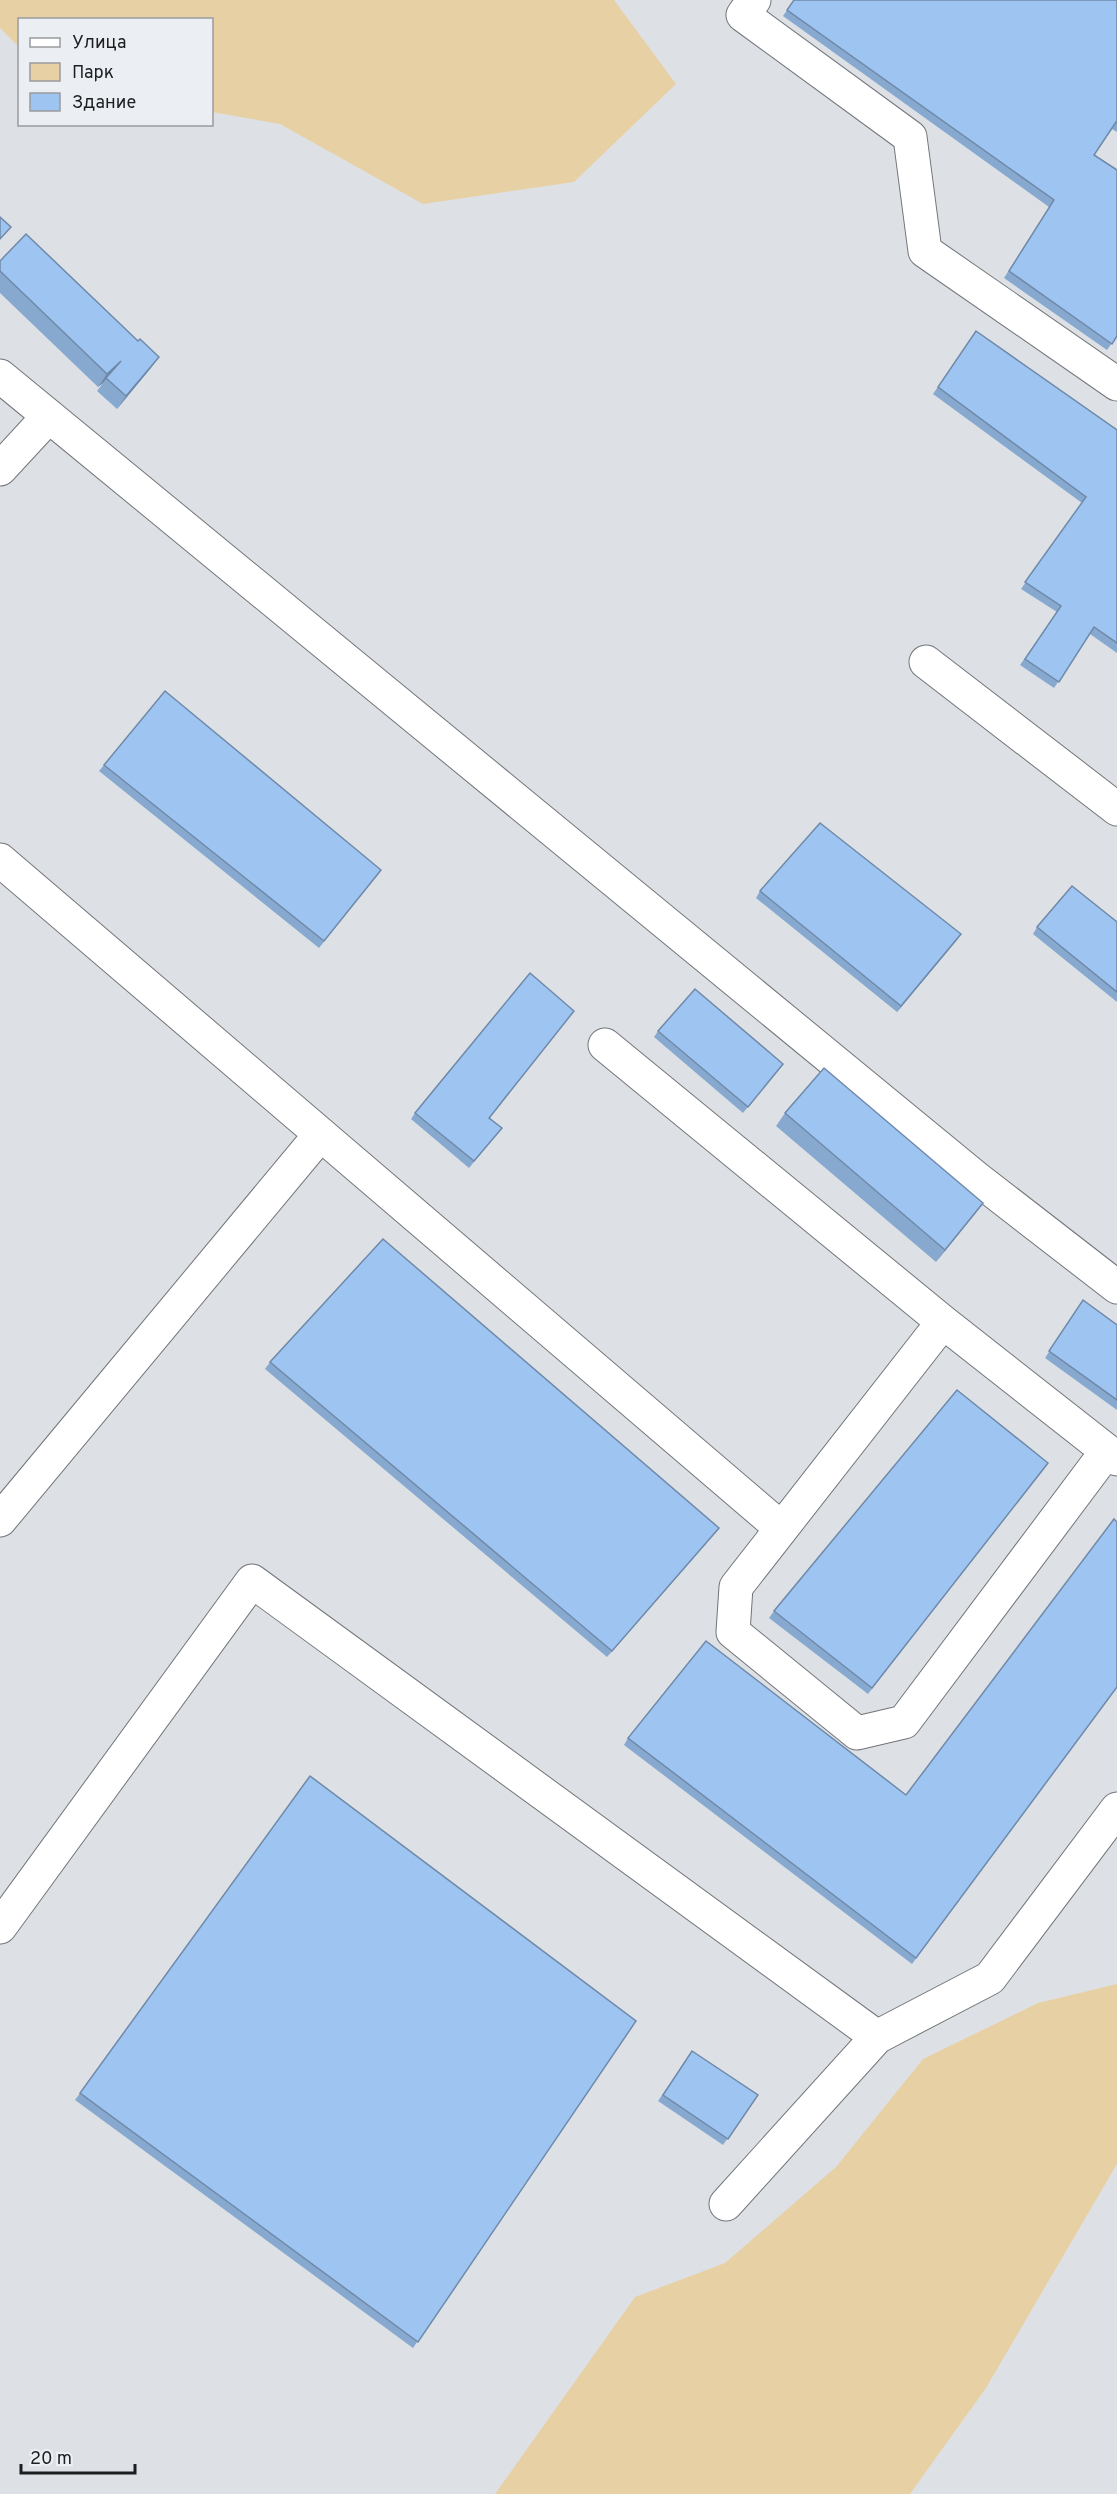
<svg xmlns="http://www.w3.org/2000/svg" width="1117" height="2494" font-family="Overpass,sans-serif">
<rect width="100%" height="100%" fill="#dde1e5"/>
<path fill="#e8d0a5" d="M 0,0 L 614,0 L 676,84 L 574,182 L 423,204 L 280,124 L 212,112 L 212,20 L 20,20 L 19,47 L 0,28 Z
M 1117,1984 L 1117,2164 L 986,2388 L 910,2494 L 495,2494 L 635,2297 L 725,2263 L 836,2167 L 923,2059 L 1038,2003 Z"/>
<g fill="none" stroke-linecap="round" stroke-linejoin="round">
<g stroke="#727579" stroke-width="35">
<path id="minor" d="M 754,0 L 743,15 L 910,137 L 925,251 L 1117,384
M 0,376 L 975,1177 L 1117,1287
M 0,469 L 49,416
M 926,662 L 1117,809
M 0,860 L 781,1528
M 605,1045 L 943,1322 L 1107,1451
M 943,1322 L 736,1587 L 733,1632 L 857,1733 L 904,1722 L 1107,1451 L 1117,1459
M 0,1520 L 320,1135
M 0,1927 L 252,1581 L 877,2037
M 726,2204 L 877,2037 L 990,1978 L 1117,1809"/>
</g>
<use href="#minor" stroke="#fff" stroke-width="33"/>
</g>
<path fill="#88a9cf" d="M 794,0 L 1117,0 L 1117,132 L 1112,129 L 1094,155 L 1117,336 L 1107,350 L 1004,278 L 1049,207 L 783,16 Z
M 0,261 L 138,341 L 159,357 L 150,369 L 117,409 L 97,391 L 103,383 L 98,387 L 0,293 Z
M 976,331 L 1117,430 L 1117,653 L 1090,634 L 1054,688 L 1020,665 L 1057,612 L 1021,589 L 1082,503 L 933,394 Z
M 104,765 L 376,876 L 319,948 L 99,771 Z
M 760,891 L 956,941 L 897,1012 L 756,898 Z
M 1117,922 L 1117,1002 L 1033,934 L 1037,927 Z
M 574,1011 L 490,1118 L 502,1128 L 469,1168 L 411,1119 L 415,1113 Z
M 658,1031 L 778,1070 L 743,1113 L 654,1037 Z
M 785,1113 L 983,1203 L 974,1215 L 936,1262 L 776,1126 Z
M 1083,1300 L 1117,1325 L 1117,1410 L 1045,1358 Z
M 270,1362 L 719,1528 L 714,1534 L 607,1657 L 265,1369 Z
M 1048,1463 L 868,1694 L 769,1618 L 774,1611 Z
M 1117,1687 L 912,1964 L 624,1745 L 628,1738 L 906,1795 Z
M 310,1776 L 636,2021 L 413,2348 L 75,2100 Z
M 692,2051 L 758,2095 L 723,2145 L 658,2101 Z"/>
<path fill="#6f89a9" d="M 159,357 L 150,369 L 117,409 L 126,396 Z
M 121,361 L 103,383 L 98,387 L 107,374 Z
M 961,934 L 956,941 L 897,1012 L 901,1006 Z
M 983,1203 L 974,1215 L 936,1262 L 945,1250 Z
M 719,1528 L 714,1534 L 607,1657 L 612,1651 Z"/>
<path fill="#9ec4f1" stroke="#6f89a9" stroke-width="1.5" d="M 794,0 L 1117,0 L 1117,123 L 1116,122 L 1094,155 L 1117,170 L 1117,336 L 1112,344 L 1009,271 L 1054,200 L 787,10 Z
M 0,217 L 11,227 L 0,239 Z
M 26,234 L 138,341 L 140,339 L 159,357 L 126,396 L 106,378 L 121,361 L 107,374 L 0,271 L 0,261 Z
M 976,331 L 1117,430 L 1117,643 L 1094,627 L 1059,682 L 1025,659 L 1061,606 L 1025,582 L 1086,497 L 938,387 Z
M 165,691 L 381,870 L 324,941 L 104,765 Z
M 820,823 L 961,934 L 901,1006 L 760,891 Z
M 1072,886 L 1117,922 L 1117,992 L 1037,927 Z
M 530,973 L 574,1011 L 489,1118 L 502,1128 L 474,1161 L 415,1113 Z
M 695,989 L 783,1064 L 748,1107 L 658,1031 Z
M 824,1068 L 983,1203 L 945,1250 L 785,1113 Z
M 383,1239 L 719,1528 L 612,1651 L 270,1362 Z
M 1083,1300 L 1117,1325 L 1117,1400 L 1049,1351 Z
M 957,1390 L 1048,1463 L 872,1688 L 774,1611 Z
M 1114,1519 L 1117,1522 L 1117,1687 L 916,1958 L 628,1738 L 706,1641 L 906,1795 Z
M 310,1776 L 636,2021 L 418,2342 L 80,2093 Z
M 692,2051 L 758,2095 L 728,2139 L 663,2095 Z"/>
<rect x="18" y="18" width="195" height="108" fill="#ebeef2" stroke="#999b9e" stroke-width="1.5"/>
<rect x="30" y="38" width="30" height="9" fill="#ffffff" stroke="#999b9e" stroke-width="1.5"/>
<text x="72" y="48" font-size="18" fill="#1d1e20">Улица</text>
<rect x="30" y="63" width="30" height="18" fill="#e8d0a5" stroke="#999b9e" stroke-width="1.5"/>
<text x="72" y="78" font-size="18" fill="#1d1e20">Парк</text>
<rect x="30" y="93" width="30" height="18" fill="#9ec4f1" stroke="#999b9e" stroke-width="1.5"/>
<text x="72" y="108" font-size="18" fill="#1d1e20">Здание</text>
<path d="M21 2464v9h114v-9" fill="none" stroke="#1d1e20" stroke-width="3"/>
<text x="30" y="2464" font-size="18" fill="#1d1e20" stroke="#ebeef2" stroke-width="4.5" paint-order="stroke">20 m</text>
</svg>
